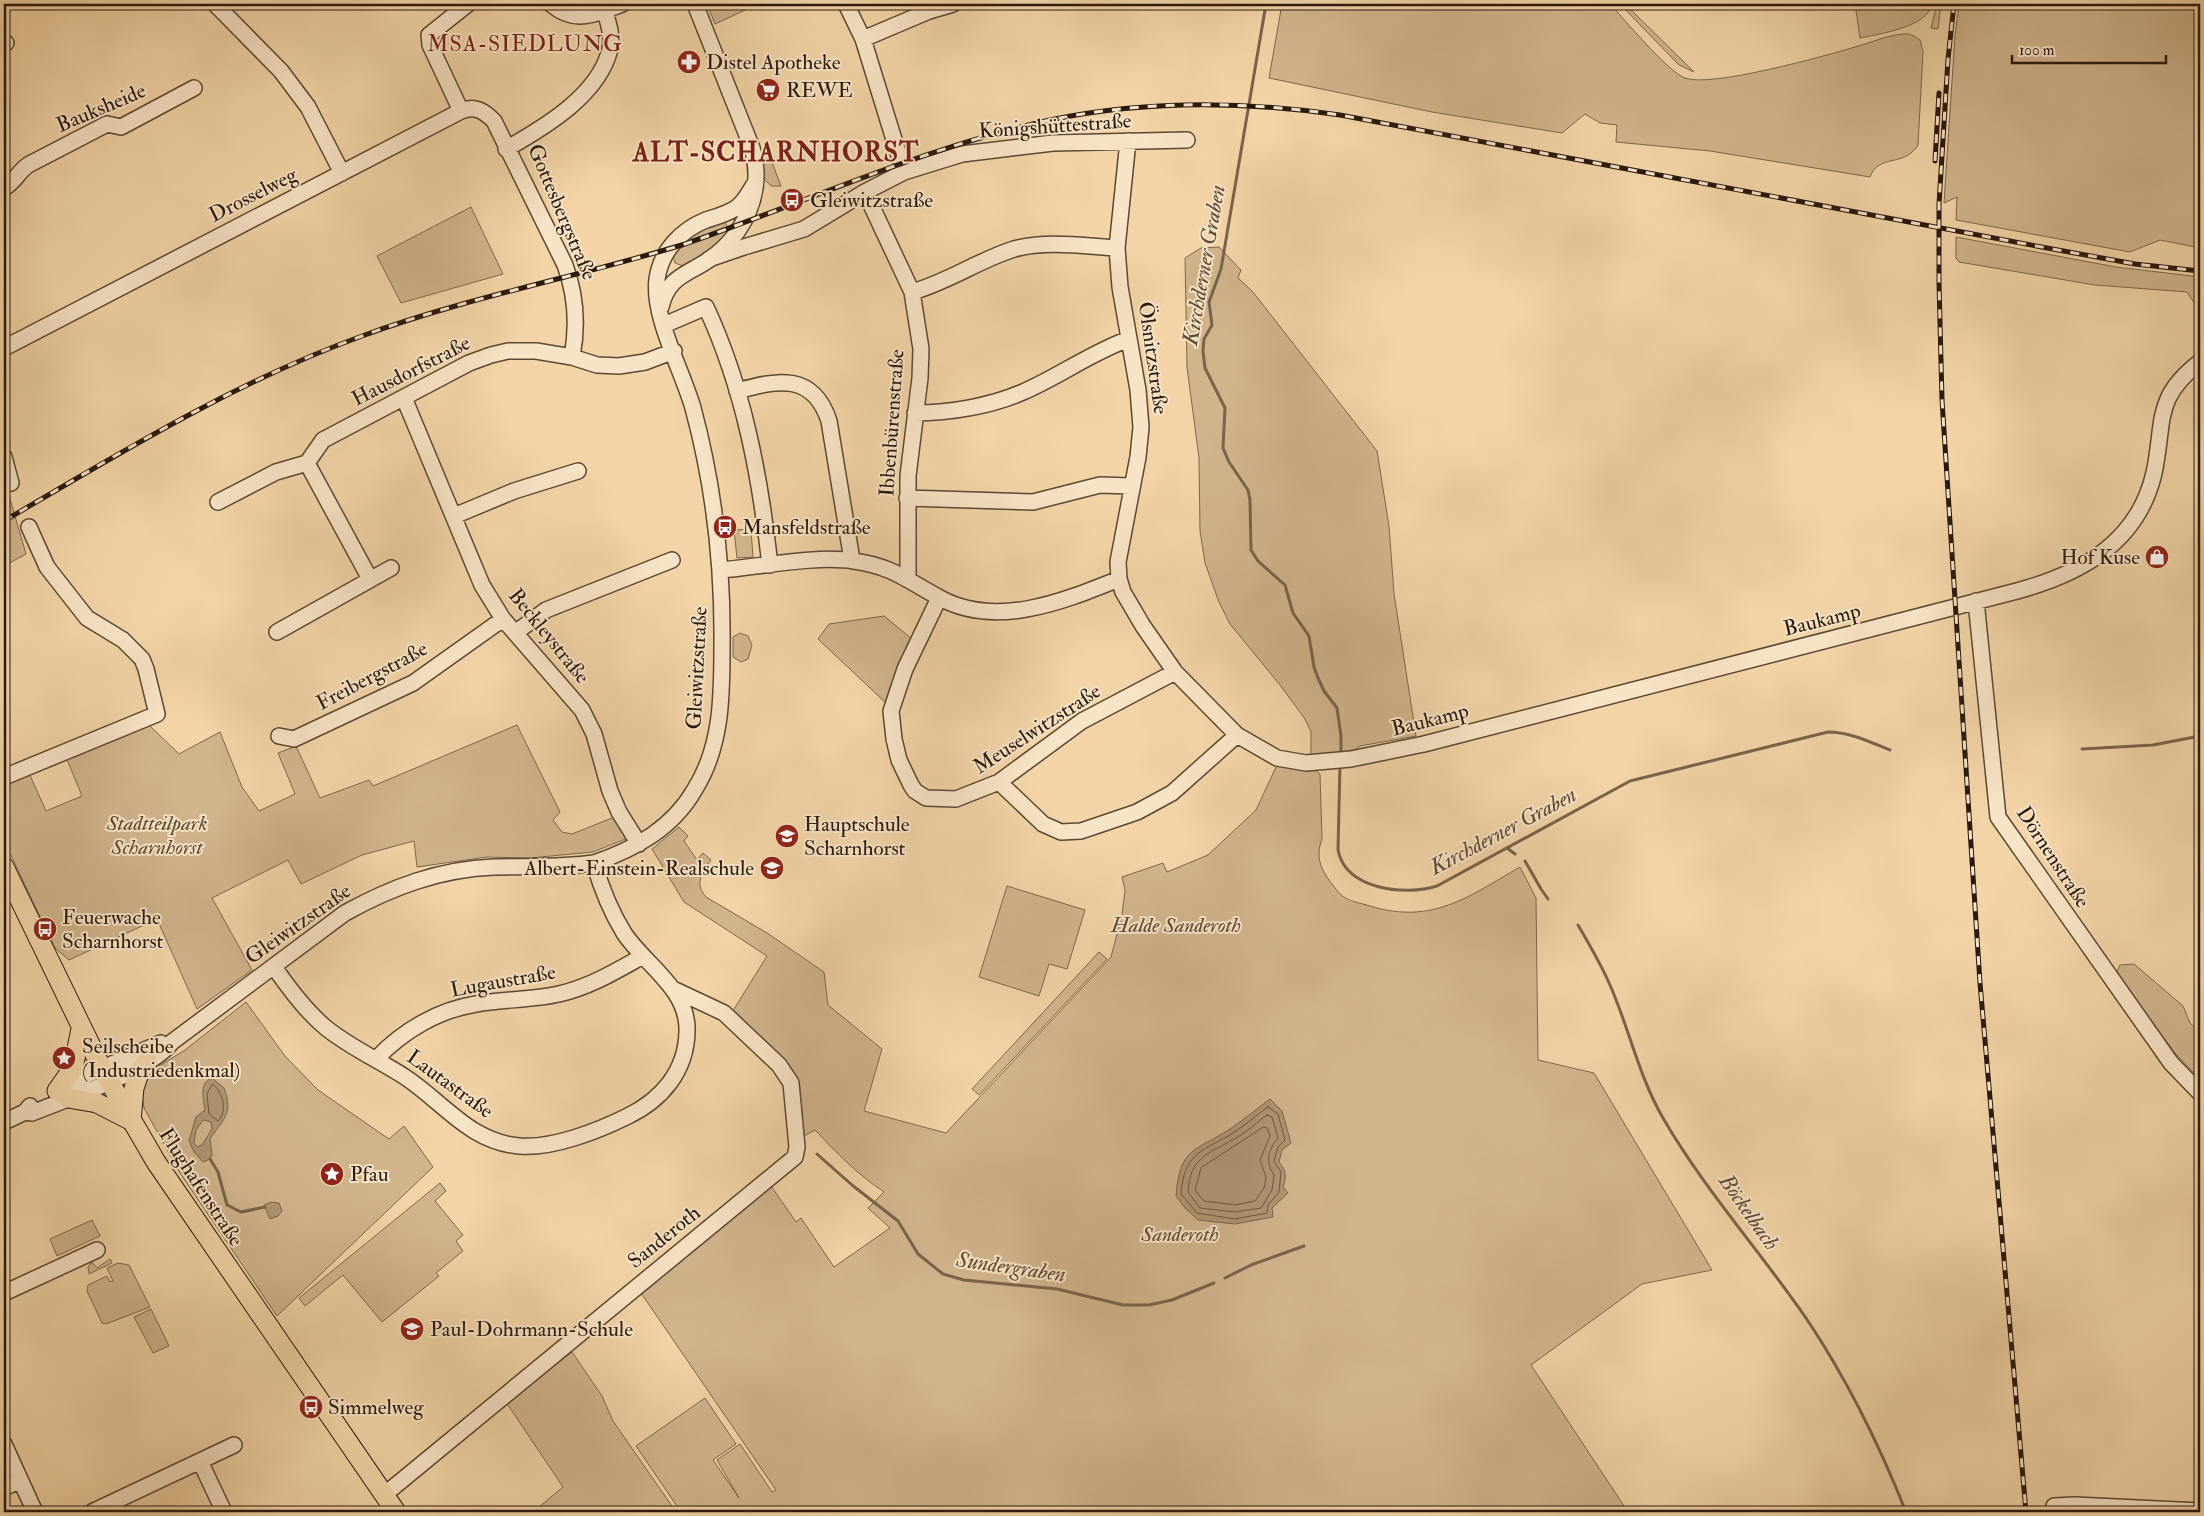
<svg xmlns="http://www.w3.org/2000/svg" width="2204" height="1516" font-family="'IM FELL Double Pica',serif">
<rect width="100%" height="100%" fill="#f2d4a6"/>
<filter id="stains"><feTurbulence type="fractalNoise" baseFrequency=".004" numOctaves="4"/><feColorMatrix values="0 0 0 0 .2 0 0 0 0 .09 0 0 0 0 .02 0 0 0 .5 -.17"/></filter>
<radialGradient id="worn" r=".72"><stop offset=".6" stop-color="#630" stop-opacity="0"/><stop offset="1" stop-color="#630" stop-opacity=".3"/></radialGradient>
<path fill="#d0b48c" stroke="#7c664d" d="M 707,4 L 758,4 L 715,24 Z
M 1282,4 L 1610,4 C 1625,20 1668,72 1685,78 C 1710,88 1825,56 1855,47 C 1870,43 1888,35 1903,34 C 1910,33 1914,36 1920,40 L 1923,52 L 1918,145 C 1904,168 1879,153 1870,177 L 1710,151 L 1616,142 L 1617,125 L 1600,123 L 1585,114 L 1562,133 L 1432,112 L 1269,78 Z
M 1620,4 L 1625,4 L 1694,72 L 1679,65 Z
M 1855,4 L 1932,4 C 1928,27 1879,34 1860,38 Z
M 1937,4 L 1941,4 L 1938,29 L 1931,28 Z
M 1959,4 L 2200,4 L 2200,248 L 2160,240 L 2130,252 L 1956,220 L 1957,197 L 1944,203 L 1955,36 Z
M 767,149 L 781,186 L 771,186 L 765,180 L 762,152 Z
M 471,207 L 503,274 L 401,303 L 377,256 Z
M 718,221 L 725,222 L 730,232 L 714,250 L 683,266 L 675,263 L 673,256 C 681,238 700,228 718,221 Z
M 1956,237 L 2116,267 L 2200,277 L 2200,312 L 2187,292 L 2095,285 L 1959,262 L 1956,258 Z
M 1219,247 L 1241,270 L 1238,278 L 1253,292 L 1377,451 L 1389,526 L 1394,594 L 1416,736 L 1360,746 L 1352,752 L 1311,755 L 1311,732 L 1305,719 L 1280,685 L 1230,624 L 1219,602 L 1205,563 L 1200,531 L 1199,458 L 1187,367 L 1185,258 L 1201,248 Z
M 4,478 L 26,554 L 4,566 Z
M 751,529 L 753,557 L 737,558 L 734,530 Z
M 884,616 L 912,639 L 887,704 L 818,639 L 829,624 Z
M 740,633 L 748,636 L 752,645 L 748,659 L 741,662 L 733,657 L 733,637 Z
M 149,725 L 179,754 L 220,732 L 242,787 L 259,811 L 295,794 L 278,753 L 296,746 L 320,798 L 369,780 L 373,786 L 517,725 L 560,812 L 553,820 L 562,832 L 572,834 L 617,816 L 628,838 L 593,852 L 530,858 L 487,857 L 417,867 L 414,841 L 362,855 L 301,884 L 288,860 L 212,898 L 252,970 L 197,1009 L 157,919 L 69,960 L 55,948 L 4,841 L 4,782 L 28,771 L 46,811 L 82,796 L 66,757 Z
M 1277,765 L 1315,770 L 1320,774 L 1322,839 C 1315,857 1321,870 1332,884 C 1345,902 1350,900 1370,906 C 1432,925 1468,897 1520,867 L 1536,898 L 1538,1060 L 1594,1073 L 1712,1270 L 1642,1284 L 1531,1365 L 1628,1512 L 742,1512 L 747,1509 L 745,1506 L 735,1512 L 681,1512 L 636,1446 L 705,1398 L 736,1444 L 713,1460 L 739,1498 L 717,1460 L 740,1444 L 772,1492 L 776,1490 L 641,1293 L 771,1186 L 796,1222 L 801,1218 L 834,1267 L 890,1228 L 868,1208 L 884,1192 C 858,1175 837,1153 815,1130 L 804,1136 L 794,1083 L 731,1014 L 767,956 L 684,902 L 652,849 L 679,827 L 688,836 L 684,841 L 697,860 L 703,853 L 711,860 C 702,872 694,883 706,897 L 767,933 L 824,972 L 828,1005 L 882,1049 L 864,1111 L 946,1133 L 1111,957 L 1122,915 L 1125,890 L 1122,877 L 1163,863 L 1167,872 L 1208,855 L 1256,810 Z
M 1007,886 L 1085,910 L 1067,969 L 1049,964 L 1039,996 L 979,977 Z
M 1099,952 L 1107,959 L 979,1095 L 972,1089 Z
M 2134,964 L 2183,1006 L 2190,1023 L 2200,1032 L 2200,1075 L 2198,1077 L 2174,1052 L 2121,979 L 2117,971 L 2120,965 Z
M 246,1002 L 285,1056 L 318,1090 L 389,1139 L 404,1126 L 433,1167 L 277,1316 L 180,1173 L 144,1108 L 141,1089 L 147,1076 L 159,1066 L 185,1050 Z
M 440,1183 L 446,1191 L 435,1201 L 463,1235 L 456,1241 L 463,1251 L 436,1273 L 439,1276 L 382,1322 L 343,1275 L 305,1306 L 299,1298 Z
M 92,1220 L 100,1236 L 57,1256 L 50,1239 Z
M 110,1259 L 112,1263 L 89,1274 L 88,1267 L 92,1262 L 97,1268 Z
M 118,1263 L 129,1265 L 150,1307 L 106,1324 L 102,1323 L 87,1291 L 88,1285 L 107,1276 L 110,1282 L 113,1281 L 107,1268 Z
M 151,1309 L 169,1346 L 153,1353 L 134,1317 Z
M 572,1352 L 602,1396 L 613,1421 L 676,1512 L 533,1512 L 563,1487 L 506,1402 Z"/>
<path fill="#ae9472" stroke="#79634a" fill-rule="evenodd" d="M 212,1078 L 224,1088 C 234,1114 223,1119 210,1139 L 212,1155 L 210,1159 L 203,1162 L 194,1152 L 189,1141 L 196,1117 L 205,1110 C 204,1100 198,1083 212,1078 ZM 203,1120 L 211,1122 L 212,1129 L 202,1145 L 197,1147 L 194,1143 L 196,1130 Z
M 1270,1099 L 1282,1111 L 1291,1143 L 1282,1150 L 1279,1162 C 1286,1171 1287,1176 1283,1187 L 1288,1193 L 1272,1208 L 1273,1217 L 1235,1224 L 1198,1220 L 1185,1208 L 1176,1196 C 1180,1147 1194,1152 1230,1129 C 1243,1120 1257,1109 1270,1099 Z
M 271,1202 L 279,1203 L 282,1211 L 278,1216 L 270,1219 L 264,1205 Z"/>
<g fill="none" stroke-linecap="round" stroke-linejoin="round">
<path stroke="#6c5640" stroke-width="1" d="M 213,1084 C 223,1093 228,1111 218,1121 L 209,1114 L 207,1094 Z
M 1268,1107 L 1278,1114 L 1285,1140 L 1278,1147 L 1274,1161 L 1281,1172 L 1279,1192 L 1268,1205 L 1267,1213 L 1235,1219 L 1197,1213 L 1181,1194 C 1184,1155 1199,1152 1230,1135 C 1243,1127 1255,1116 1268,1107 Z
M 1267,1115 L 1272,1117 L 1278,1138 C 1268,1150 1265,1161 1274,1175 L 1272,1190 L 1261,1208 L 1235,1212 L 1200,1208 L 1188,1192 C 1190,1158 1206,1155 1232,1140 C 1245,1134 1256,1123 1267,1115 Z
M 1264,1127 L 1267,1128 L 1270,1136 L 1260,1160 L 1266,1177 L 1264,1188 L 1255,1201 L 1235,1205 L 1204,1201 L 1195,1190 L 1201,1168 Z"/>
<path stroke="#79634a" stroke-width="3" d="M 1266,4 L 1221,269 L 1209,302 L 1212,325 L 1204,339 L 1203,351 L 1205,368 L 1225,408 L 1223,448 L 1229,462 L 1248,490 L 1250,500 L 1251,550 L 1258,561 L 1285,585 L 1293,613 L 1309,636 L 1314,667 L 1318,678 L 1324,691 L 1337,708 L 1341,736 L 1341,756
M 2082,749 L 2153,745 L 2200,736
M 1340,765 L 1338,850 C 1346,890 1405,896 1437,886 L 1630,781 L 1828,732 C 1850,732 1870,742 1890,750
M 1507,848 L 1515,854
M 1525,861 L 1541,889 L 1548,899
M 1578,925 C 1589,944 1601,964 1610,985 C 1629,1028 1639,1077 1663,1118 C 1704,1189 1760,1251 1806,1318 C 1847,1379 1879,1444 1906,1512
M 817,1154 L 852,1185 L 898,1221 L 918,1254 L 943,1274 L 964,1280 L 1057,1289 L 1123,1305 L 1149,1305 L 1172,1300 L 1214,1283
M 210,1159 L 218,1172 L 227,1205 L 241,1212 L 265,1207
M 1225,1278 L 1251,1265 L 1304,1246"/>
<g stroke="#5b4834" stroke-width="18">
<path id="minor" d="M 215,4 L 281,71 L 308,107 L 342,173
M 551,4 C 575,25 596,14 622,4
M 846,4 L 863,39 L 904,172
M 863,39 L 929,11 L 953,4
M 4,41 L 6,43
M 461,111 L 430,45 L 429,35 L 468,4
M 1128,141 L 1117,248 L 1120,287 L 1138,390 L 1141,427 L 1138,457 L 1118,562 L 1119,579 L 1123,592 L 1143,626 L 1175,672 L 1237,735 L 1277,758 L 1306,763 L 1351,759 L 1424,744 L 2017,591 C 2080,574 2138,543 2154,473 C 2165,422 2153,398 2200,362
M 506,149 C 545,127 599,95 610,49 C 613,36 608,23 605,11
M 4,188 C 15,182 18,172 28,165 L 107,124 L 121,127 L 194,88
M 865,192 L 912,292 L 921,349 L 920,378 L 908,476 L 908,579
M 709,259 L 744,247 L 804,229 L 865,192 L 904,172 L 962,154 L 1053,143 L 1187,140
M 912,292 C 948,282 979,260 1014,249 C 1046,240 1084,246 1117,248
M 661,307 C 668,276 687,275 710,259 C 745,234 765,191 752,148 L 695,4
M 664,325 L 706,307 C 744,389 760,476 770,565
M 4,348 L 461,111 C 475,105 484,111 494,121 L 565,265 C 576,295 578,325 572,357
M 737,391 C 777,380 813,372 829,421 L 852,560
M 404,398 L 482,585 L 503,619 L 582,710 L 594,734 L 610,791 L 619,812 L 639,844
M 915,413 C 950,413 991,406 1023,392 C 1060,376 1092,352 1129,339
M 4,457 L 11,483
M 307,463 L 370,579
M 907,498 L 1033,502 L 1100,485 L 1131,486
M 218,502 L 276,472 L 307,463 L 323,440 L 469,363 L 491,355 L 508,351 L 536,351 L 572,357 L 597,365 L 619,366 L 645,362 L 674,351
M 454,516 L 514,491 L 578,471
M 721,570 C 760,567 816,555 854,561 C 892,566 908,581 940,598 C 997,629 1064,601 1119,579
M 939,598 L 905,669 L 891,711 L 894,739 L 899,760 L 911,785 L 915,791 L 926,798 L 956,799 L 999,782 L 1082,721 L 1175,672
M 1976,601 L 1998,817 L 2171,1063 L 2200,1093
M 277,632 L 391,568
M 515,633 L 546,610 L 672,560
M 279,736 L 294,739 L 413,683 L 503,619
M 4,777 L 157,714 L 146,669 L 142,659 L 123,640 L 87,618 L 47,567 L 29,527
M 999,782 L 1043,824 L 1061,832 L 1081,831 L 1137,812 L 1172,793 L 1237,735
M 274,967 C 289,988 305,1010 325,1027 C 349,1047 379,1060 405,1077 C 443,1102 470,1142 519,1146 C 552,1149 598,1131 628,1116 C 661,1100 686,1072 687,1032 C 689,989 645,965 624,933 C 611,912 601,887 594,863
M 377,1058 C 403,1031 438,1010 476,1004 C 504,999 532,1000 559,994 C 590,987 616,971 643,956
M 59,1090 L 82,1077 L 161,1043
M 25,1112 L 32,1113 C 71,1097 147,1073 172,1042 L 345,913 C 392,887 440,869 494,867 C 528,866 561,868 594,863 C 635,849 673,828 695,789 C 722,746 722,695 722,646 C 723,565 714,486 693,408 C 682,370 652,316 657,279 C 661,251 681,230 706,220 C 716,217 727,214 736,208 C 745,202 749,192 755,183
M 4,1122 L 25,1112 L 30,1106
M 4,1293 L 97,1250
M 4,1444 L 35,1512
M 200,1461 L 224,1512
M 4,1488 L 20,1480
M 384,1495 L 795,1157 L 797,1147 L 791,1083 L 779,1065 L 724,1013 L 673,989
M 2054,1506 L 2075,1505 L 2200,1511
M 92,1512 L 234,1445"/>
</g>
<g stroke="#29190e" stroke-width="21">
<path id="major" d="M 4,867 L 102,1069 L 156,1162 L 396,1512
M 57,1091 L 73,1068 L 81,1029
M 68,1098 L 97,1103 L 130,1120
M 131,1121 L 134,1088 L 139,1073 L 147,1061"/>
</g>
<use href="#minor" stroke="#f7e3c5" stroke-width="15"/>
<use href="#major" stroke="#f2d4a6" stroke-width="19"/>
<g stroke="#29190e" stroke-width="5">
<path id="rail" d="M 1954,4 L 1948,59 L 1939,204 L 1939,283 L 1942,400 L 1980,983 L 2026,1512
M 1935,161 L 1939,93
M 4,521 C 120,453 235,382 362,336 C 468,297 578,277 685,244 C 806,202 925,147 1050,120 C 1146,100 1243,101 1340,115 L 2047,248 L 2135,264 L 2200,271"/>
</g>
<use href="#rail" stroke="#f7e3c5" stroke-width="3" stroke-dasharray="9" stroke-linecap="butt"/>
</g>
<defs>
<g id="pharmacy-disc" transform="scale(1.25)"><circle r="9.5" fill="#8f2418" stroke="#f7e3c5"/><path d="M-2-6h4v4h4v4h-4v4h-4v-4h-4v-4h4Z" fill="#fff"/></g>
<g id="supermarket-disc" transform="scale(1.25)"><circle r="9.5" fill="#8f2418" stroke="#f7e3c5"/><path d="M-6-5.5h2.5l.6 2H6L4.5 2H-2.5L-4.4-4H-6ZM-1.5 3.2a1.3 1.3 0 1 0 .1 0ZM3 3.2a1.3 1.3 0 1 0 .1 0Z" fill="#fff"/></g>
<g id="bus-disc" transform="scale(1.25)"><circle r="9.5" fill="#8f2418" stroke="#f7e3c5"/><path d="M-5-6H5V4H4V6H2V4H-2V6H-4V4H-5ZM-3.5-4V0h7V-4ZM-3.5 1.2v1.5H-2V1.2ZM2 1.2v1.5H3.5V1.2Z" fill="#fff"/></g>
<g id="shop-disc" transform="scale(1.25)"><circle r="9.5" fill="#8f2418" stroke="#f7e3c5"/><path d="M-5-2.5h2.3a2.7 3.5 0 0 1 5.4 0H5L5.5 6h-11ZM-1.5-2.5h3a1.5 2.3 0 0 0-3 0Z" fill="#fff"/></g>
<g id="school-disc" transform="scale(1.25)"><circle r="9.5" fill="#8f2418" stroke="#f7e3c5"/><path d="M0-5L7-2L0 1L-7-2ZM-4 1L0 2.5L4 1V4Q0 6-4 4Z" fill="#fff"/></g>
<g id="sight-disc" transform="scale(1.25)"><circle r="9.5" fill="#8f2418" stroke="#f7e3c5"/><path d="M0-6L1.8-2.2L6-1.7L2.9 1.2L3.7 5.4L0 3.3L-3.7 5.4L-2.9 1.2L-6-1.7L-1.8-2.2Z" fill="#fff"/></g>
</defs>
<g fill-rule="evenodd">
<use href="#pharmacy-disc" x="689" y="62"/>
<use href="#supermarket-disc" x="768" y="90"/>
<use href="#bus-disc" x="792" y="200"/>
<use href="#bus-disc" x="725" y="527"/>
<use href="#shop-disc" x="2157" y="557"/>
<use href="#school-disc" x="787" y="836"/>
<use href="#school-disc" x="772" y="868"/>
<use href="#bus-disc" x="45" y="929"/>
<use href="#sight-disc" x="64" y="1058"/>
<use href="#sight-disc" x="332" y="1174"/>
<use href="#school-disc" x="412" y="1329"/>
<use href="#bus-disc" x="311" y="1407"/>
</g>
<g text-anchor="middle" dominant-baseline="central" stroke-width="4" stroke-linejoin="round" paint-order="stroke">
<g font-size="21" fill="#29190e" stroke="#f7e3c5" text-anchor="start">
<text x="706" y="62">Distel Apotheke</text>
<text x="786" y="90">REWE</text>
<text x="810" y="200">Gleiwitzstraße</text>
<text x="742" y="527">Mansfeldstraße</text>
<text x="2140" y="557" text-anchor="end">Hof Kuse</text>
<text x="804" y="824">Hauptschule<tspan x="804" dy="24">Scharnhorst</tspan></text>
<text x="754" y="868" text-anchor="end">Albert-Einstein-Realschule</text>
<text x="62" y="917">Feuerwache<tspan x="62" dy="24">Scharnhorst</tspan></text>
<text x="82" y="1046">Seilscheibe<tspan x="82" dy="24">(Industriedenkmal)</tspan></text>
<text x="350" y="1174">Pfau</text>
<text x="430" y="1329">Paul-Dohrmann-Schule</text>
<text x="328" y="1407">Simmelweg</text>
</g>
<g font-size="21" fill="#29190e" stroke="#f7e3c5">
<text transform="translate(101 108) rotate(-23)">Bauksheide</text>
<text transform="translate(1055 126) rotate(-4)">Königshüttestraße</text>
<text transform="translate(253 195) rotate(-27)">Drosselweg</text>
<text transform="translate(562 212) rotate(67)">Gottesbergstraße</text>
<text transform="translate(1153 358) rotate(82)">Ölsnitzstraße</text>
<text transform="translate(411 371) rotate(-27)">Hausdorfstraße</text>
<text transform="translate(892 423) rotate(-86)">Ibbenbürenstraße</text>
<text transform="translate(1822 620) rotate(-14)">Baukamp</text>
<text transform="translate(549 636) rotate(51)">Beckleystraße</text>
<text transform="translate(697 668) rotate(-87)">Gleiwitzstraße</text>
<text transform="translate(372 676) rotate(-28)">Freibergstraße</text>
<text transform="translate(1430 720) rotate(-14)">Baukamp</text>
<text transform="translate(1037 729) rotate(-33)">Meuselwitzstraße</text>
<text transform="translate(2053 857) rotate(57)">Dörnenstraße</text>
<text transform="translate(298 924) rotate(-35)">Gleiwitzstraße</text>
<text transform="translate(503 981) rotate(-10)">Lugaustraße</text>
<text transform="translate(450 1084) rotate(36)">Lautastraße</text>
<text transform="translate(201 1187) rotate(57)">Flughafenstraße</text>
<text transform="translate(664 1237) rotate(-39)">Sanderoth</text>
</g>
<g font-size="21" font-style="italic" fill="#5b4834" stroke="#f7e3c5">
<text x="157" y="823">Stadtteilpark<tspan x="157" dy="24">Scharnhorst</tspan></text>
<text x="1176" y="925">Halde Sanderoth</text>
<text x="1180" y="1234">Sanderoth</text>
</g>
<g font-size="22" letter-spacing="1" fill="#7a1f14" stroke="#f7e3c5">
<text x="525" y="44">MSA-SIEDLUNG</text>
</g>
<g font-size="22" font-style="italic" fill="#5e4a36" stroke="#f7e3c5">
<text transform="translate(1204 265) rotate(-80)">Kirchderner Graben</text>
<text transform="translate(1503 831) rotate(-28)">Kirchderner Graben</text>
<text transform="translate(1749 1212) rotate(55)">Böckelbach</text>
<text transform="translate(1011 1267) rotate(8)">Sundergraben</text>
</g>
<g font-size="26" font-weight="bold" letter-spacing="1" fill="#7a1f14" stroke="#f7e3c5">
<text x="776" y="153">ALT-SCHARNHORST</text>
</g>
</g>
<rect width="2204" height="1516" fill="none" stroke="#f2d4a6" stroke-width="20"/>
<rect x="5" y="5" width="2194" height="1506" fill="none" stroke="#29190e" stroke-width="2.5"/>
<rect x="10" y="10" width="2184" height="1496" fill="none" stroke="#29190e"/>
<path d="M2012 55v8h154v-8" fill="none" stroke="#29190e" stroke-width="2.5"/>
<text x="2019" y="55" font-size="15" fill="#29190e" stroke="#f7e3c5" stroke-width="4" paint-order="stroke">100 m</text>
<rect width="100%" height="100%" filter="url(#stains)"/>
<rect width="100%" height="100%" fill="url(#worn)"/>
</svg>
